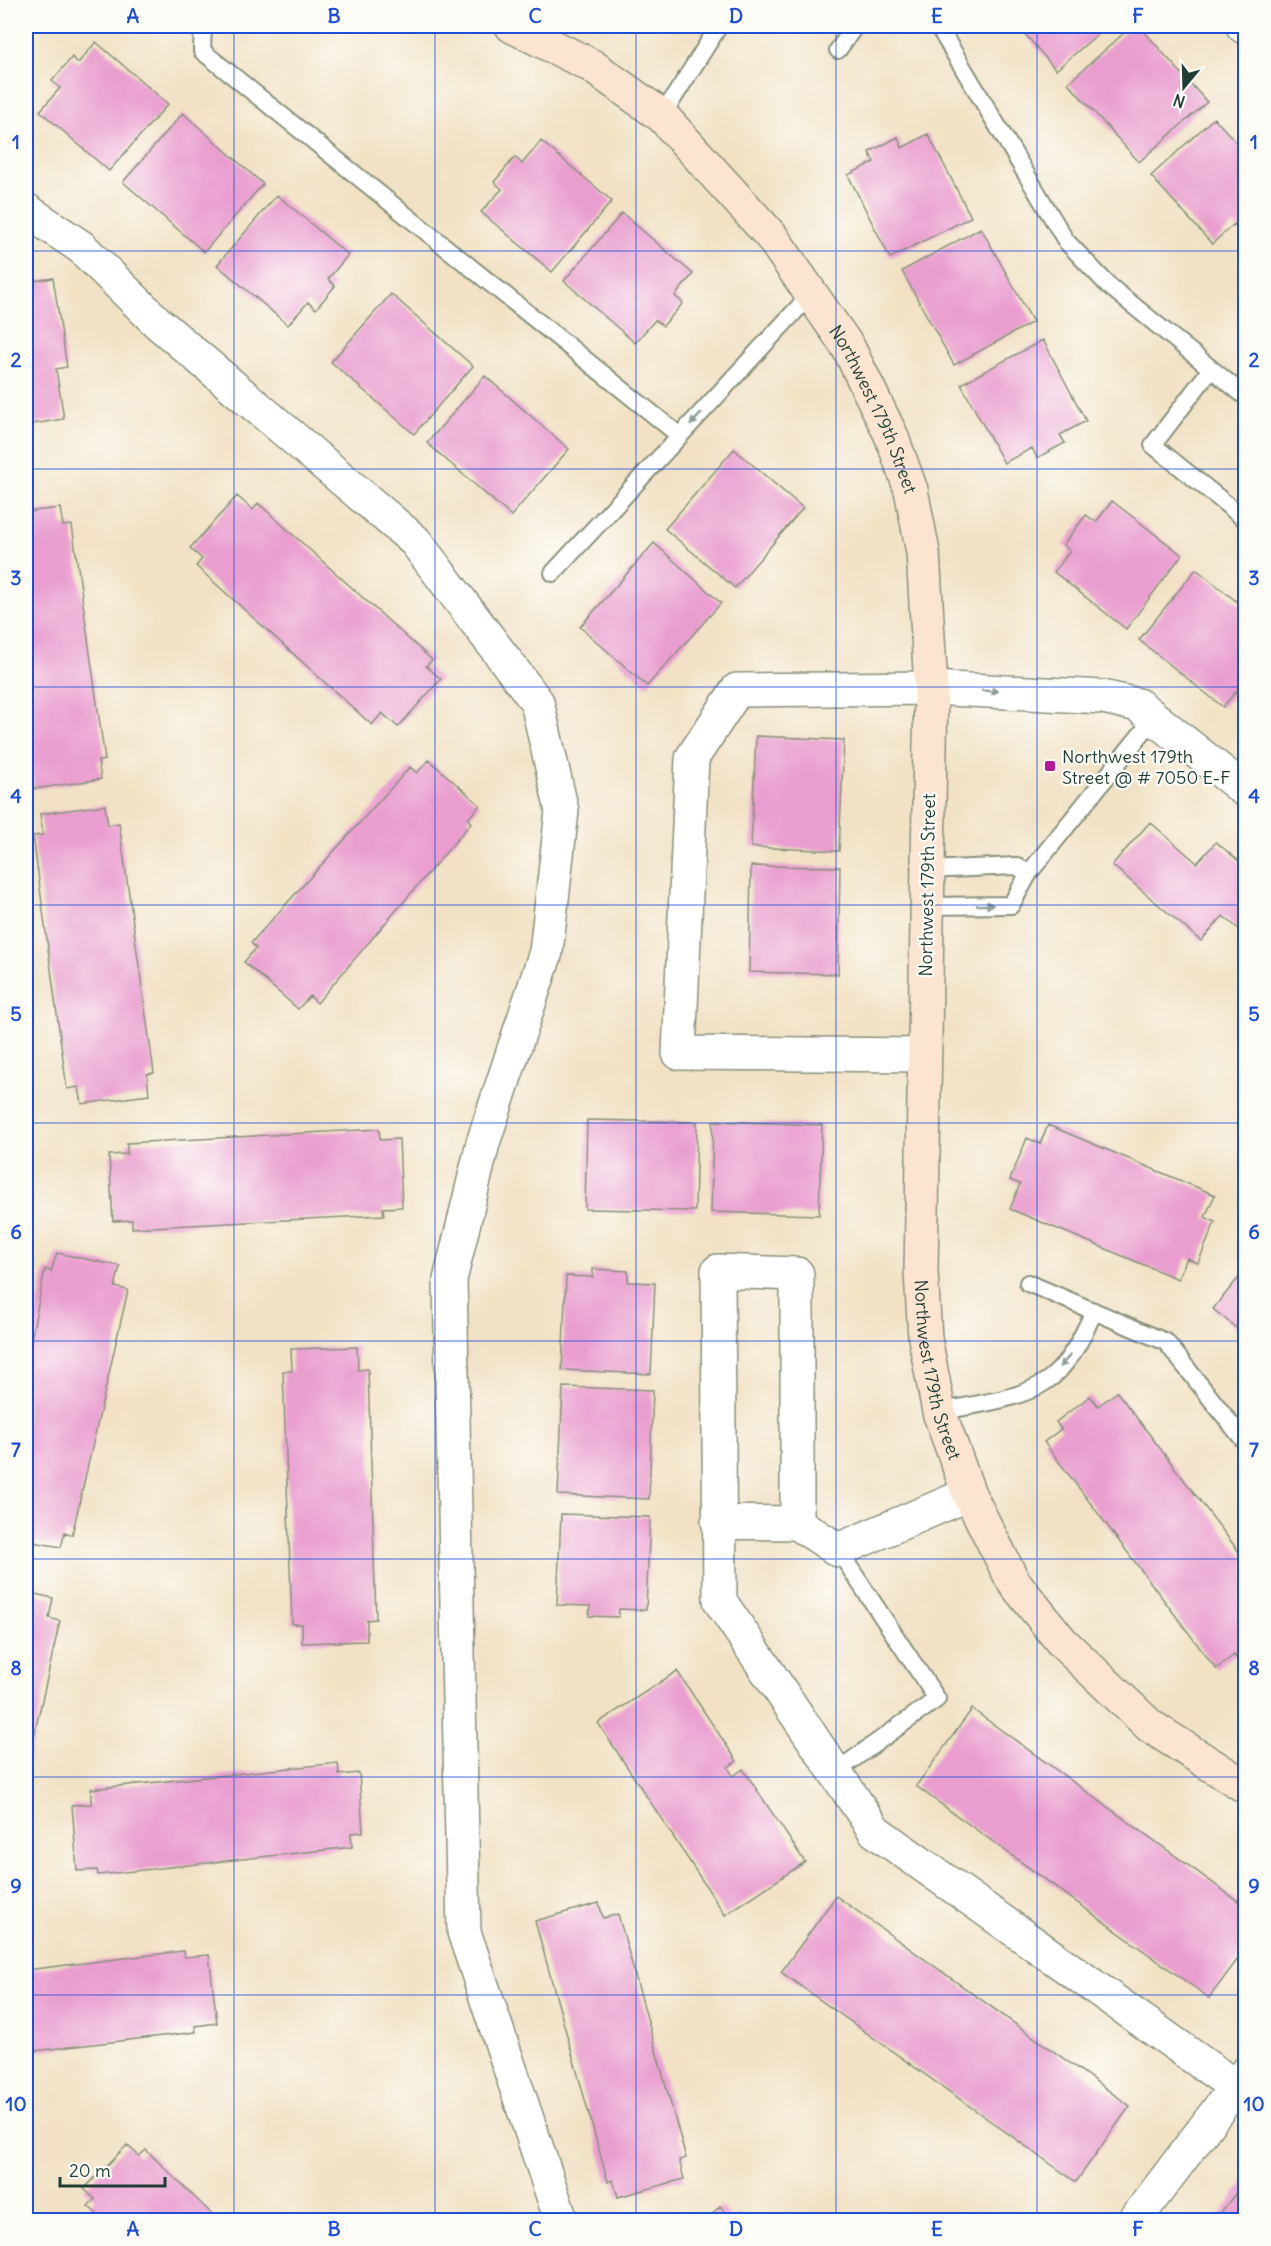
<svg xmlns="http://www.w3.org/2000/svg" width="1271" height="2246" font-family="Delius,sans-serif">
<rect width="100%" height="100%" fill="#fdfcf7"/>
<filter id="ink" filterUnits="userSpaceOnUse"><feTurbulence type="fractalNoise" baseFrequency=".0167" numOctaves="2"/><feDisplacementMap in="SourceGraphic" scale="12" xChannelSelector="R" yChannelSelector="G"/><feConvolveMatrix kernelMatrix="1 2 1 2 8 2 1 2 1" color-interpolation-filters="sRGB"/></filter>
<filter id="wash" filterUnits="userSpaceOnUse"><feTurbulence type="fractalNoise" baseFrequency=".008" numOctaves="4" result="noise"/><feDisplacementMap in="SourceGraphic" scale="24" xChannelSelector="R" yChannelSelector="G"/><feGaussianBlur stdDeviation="1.35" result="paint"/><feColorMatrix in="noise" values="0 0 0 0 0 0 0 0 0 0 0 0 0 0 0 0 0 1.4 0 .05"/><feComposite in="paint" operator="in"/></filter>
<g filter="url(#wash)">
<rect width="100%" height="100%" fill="#f1e2c5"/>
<g id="blocks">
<path fill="#e99ecf" d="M 1018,26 L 1107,26 L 1056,70 Z
M 1132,26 L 1139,26 L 1207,102 L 1139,162 L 1068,83 Z
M 96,42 L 168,104 L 109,171 L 40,111 L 60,88 L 52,81 L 72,57 L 78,63 Z
M 183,113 L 263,184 L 204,252 L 123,182 Z
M 1214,118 L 1246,153 L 1246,230 L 1242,233 L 1234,224 L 1212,244 L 1151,176 Z
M 928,134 L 971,217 L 890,258 L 848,175 L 874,162 L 869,152 L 898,137 L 902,148 Z
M 541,141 L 612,201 L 552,272 L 481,212 L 502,189 L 494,182 L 515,157 L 522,164 Z
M 277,195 L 348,255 L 328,279 L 335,286 L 316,309 L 308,302 L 288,325 L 217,265 Z
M 622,213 L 693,274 L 675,296 L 683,303 L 663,326 L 655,320 L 635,343 L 564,281 Z
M 981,228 L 1033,322 L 954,365 L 902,271 Z
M 53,278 L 67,367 L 56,369 L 64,419 L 26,425 L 26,282 Z
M 391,294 L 473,366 L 414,434 L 331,362 Z
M 1043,340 L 1086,421 L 1060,435 L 1065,443 L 1037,458 L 1032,448 L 1004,463 L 961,384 Z
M 485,376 L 569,449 L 511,516 L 427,443 Z
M 734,449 L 803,508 L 735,588 L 665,529 Z
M 237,496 L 253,510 L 258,503 L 432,660 L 426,666 L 441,679 L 398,727 L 382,713 L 372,725 L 196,566 L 202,559 L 190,548 Z
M 1112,501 L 1182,555 L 1126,629 L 1054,572 L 1070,551 L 1063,545 L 1086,515 L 1096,522 Z
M 60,508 L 63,526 L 72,525 L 105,760 L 98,761 L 101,779 L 34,789 L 32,772 L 26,773 L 26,512 Z
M 654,543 L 721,603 L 647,686 L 580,627 Z
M 1196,569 L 1246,609 L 1246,679 L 1223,707 L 1139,640 Z
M 1246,708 L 1246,723 L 1238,717 Z
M 756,736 L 844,740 L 839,851 L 751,847 Z
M 429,760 L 480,805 L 468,819 L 471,823 L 317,1003 L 310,996 L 298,1009 L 244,962 L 256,948 L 251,943 L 410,767 L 417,773 Z
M 105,805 L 108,825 L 119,823 L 154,1073 L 147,1074 L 149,1095 L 82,1104 L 79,1087 L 67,1089 L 33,836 L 43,835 L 40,814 Z
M 1150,822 L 1197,863 L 1216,842 L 1246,867 L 1246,935 L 1223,916 L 1201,941 L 1112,865 Z
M 751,866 L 840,867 L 838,974 L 749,972 Z
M 587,1120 L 697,1122 L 695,1211 L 585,1209 Z
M 713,1121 L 822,1125 L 819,1215 L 711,1212 Z
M 1048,1125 L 1215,1195 L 1205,1217 L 1215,1222 L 1198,1263 L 1187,1258 L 1178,1279 L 1010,1209 L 1020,1184 L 1010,1180 L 1027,1138 L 1040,1144 Z
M 379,1129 L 380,1140 L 399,1139 L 402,1207 L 383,1208 L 384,1215 L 132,1228 L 132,1220 L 113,1221 L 109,1155 L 127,1154 L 127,1143 Z
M 57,1253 L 120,1266 L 115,1287 L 128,1290 L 72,1535 L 65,1532 L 61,1547 L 26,1541 L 26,1365 L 45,1269 L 51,1271 Z
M 593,1269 L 628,1271 L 628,1282 L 655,1283 L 651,1374 L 562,1370 L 566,1276 L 593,1277 Z
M 1246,1269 L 1246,1336 L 1213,1309 Z
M 357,1347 L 358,1370 L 368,1369 L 376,1619 L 367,1620 L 367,1641 L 302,1643 L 302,1624 L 292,1624 L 283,1371 L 292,1371 L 291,1349 Z
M 563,1387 L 653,1390 L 649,1499 L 558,1495 Z
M 1117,1392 L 1246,1561 L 1246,1663 L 1242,1665 L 1234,1655 L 1216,1669 L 1044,1442 L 1061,1429 L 1056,1422 L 1090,1396 L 1098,1406 Z
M 561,1514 L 650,1517 L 646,1610 L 619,1609 L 618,1617 L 589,1616 L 590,1606 L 557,1605 Z
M 26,1592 L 53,1598 L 49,1618 L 60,1621 L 26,1771 Z
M 677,1671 L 737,1761 L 728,1767 L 733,1776 L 743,1769 L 805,1862 L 725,1915 L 598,1723 Z
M 972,1709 L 1246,1907 L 1246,1948 L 1209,1998 L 916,1786 Z
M 338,1763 L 339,1775 L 359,1773 L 363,1832 L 351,1833 L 352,1847 L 98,1875 L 97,1870 L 77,1871 L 72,1805 L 91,1804 L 91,1789 Z
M 836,1896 L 1130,2106 L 1076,2182 L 781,1972 Z
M 599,1903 L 603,1918 L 618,1914 L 686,2158 L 679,2160 L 684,2179 L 618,2197 L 613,2180 L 608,2182 L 535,1921 Z
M 183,1951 L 185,1957 L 209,1955 L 217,2023 L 195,2026 L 196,2032 L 26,2052 L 26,1970 Z
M 127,2145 L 139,2156 L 146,2150 L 218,2220 L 104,2220 L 88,2206 L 95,2199 L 84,2189 Z
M 1246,2180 L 1246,2220 L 1215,2220 Z
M 720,2206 L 733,2220 L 739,2213 L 746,2220 L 706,2220 Z"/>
</g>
</g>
<g filter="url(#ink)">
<use href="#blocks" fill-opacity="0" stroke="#88907c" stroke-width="1.5"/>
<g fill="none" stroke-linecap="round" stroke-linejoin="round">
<g stroke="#88907c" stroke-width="20">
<path id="lane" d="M 203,26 L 202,51 L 680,436
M 938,26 L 1066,241 L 1108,285 L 1246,397
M 838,50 L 855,26
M 662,116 L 719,26
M 1211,369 L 1153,445 L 1246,520
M 553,573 L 811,294
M 927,870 L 1016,866 L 1029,873
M 926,906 L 1011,905 L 1029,873 L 1154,718
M 1028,1283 L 1166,1342 L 1246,1443
M 939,1412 C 973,1404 1016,1401 1045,1382 C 1068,1368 1084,1334 1094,1311
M 834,1773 L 937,1699 L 838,1550"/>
</g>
<g stroke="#88907c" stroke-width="36">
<path id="street" d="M 1243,26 L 1246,28
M 26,210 L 81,247 L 158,323 L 415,541 L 537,702 L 562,811 L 546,952 L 483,1143 L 450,1280 L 464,1932 L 561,2220
M 924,1055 L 679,1053 L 692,758 L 737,690 L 931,688 L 1103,697 L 1138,705 L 1246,791
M 718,1522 L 797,1523 L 838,1550 L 969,1494
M 797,1523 L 797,1274 L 718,1271 L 720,1601 L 875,1831 L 1237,2088
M 1135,2220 L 1246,2073"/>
</g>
<g stroke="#88907c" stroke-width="36">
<g id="secondary">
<path id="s1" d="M 512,26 L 592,66 L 662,116 L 771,236 L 848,347 L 891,435 L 911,490 L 923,552 L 931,688 L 921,1272 L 925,1338 L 939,1412 L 969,1494 L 1013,1581 L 1062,1642 L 1150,1726 L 1246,1787"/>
</g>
</g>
<use href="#lane" stroke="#fff" stroke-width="16"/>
<use href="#street" stroke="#fff" stroke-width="33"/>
<use href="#secondary" stroke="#fce5d0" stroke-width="33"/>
</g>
<defs><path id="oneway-solid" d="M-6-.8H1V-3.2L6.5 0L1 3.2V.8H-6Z" transform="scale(1.5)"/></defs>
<g fill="#8f9e9a">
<use href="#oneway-solid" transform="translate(696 419) rotate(133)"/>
<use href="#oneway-solid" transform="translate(990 691) rotate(3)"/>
<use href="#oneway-solid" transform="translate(985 905) rotate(-1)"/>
<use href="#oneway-solid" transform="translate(1065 1361) rotate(132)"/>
</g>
</g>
<path fill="none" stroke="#1d4ed8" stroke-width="1.5" stroke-opacity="0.55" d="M 234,26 L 234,2220M 435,26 L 435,2220M 636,26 L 636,2220M 836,26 L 836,2220M 1037,26 L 1037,2220M 26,251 L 1246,251M 26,469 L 1246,469M 26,687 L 1246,687M 26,905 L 1246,905M 26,1123 L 1246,1123M 26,1341 L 1246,1341M 26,1559 L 1246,1559M 26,1777 L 1246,1777M 26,1995 L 1246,1995"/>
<rect fill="#b5179e" stroke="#fdfcf7" stroke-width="2" x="1044" y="760" width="12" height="12" rx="3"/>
<g text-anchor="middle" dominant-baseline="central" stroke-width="4.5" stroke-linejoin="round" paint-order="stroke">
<g font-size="18" fill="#1f3d34" stroke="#fdfcf7">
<text stroke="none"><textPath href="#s1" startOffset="540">Northwest 179th Street</textPath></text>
<text transform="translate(927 885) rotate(-89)">Northwest 179th Street</text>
<text stroke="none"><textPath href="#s1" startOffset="1512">Northwest 179th Street</textPath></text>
</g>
<g font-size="18" fill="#1f3d34" stroke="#fdfcf7" text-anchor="start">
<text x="1062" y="756">Northwest 179th<tspan x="1062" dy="21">Street @ # 7050 E-F</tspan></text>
</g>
</g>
<rect width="1271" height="2246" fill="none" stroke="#fdfcf7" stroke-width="66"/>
<g transform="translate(1184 87) rotate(199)" stroke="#fdfcf7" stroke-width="4.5" paint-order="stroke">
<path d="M0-4.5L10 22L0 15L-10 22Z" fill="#1f3d34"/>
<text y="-9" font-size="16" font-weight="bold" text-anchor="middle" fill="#1f3d34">N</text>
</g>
<path d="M60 2177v9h105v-9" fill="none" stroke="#1f3d34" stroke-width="3"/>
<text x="69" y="2177" font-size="18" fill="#1f3d34" stroke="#fdfcf7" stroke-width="4.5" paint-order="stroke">20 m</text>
<rect x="33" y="33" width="1205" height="2180" fill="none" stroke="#1d4ed8" stroke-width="2"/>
<g font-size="20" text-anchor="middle" font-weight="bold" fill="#1d4ed8">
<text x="133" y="23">A</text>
<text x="334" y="23">B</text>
<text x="535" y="23">C</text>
<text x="736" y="23">D</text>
<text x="937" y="23">E</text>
<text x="1138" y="23">F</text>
<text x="16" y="149">1</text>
<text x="1254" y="149">1</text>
<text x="16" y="367">2</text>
<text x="1254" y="367">2</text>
<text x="16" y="585">3</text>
<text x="1254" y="585">3</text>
<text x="16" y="803">4</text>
<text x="1254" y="803">4</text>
<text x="16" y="1021">5</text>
<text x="1254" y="1021">5</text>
<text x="16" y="1239">6</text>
<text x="1254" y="1239">6</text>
<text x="16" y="1457">7</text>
<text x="1254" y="1457">7</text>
<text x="16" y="1675">8</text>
<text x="1254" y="1675">8</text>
<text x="16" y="1893">9</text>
<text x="1254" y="1893">9</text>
<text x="16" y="2111">10</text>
<text x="1254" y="2111">10</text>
<text x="133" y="2236">A</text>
<text x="334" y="2236">B</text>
<text x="535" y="2236">C</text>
<text x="736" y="2236">D</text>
<text x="937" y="2236">E</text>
<text x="1138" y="2236">F</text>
</g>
</svg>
